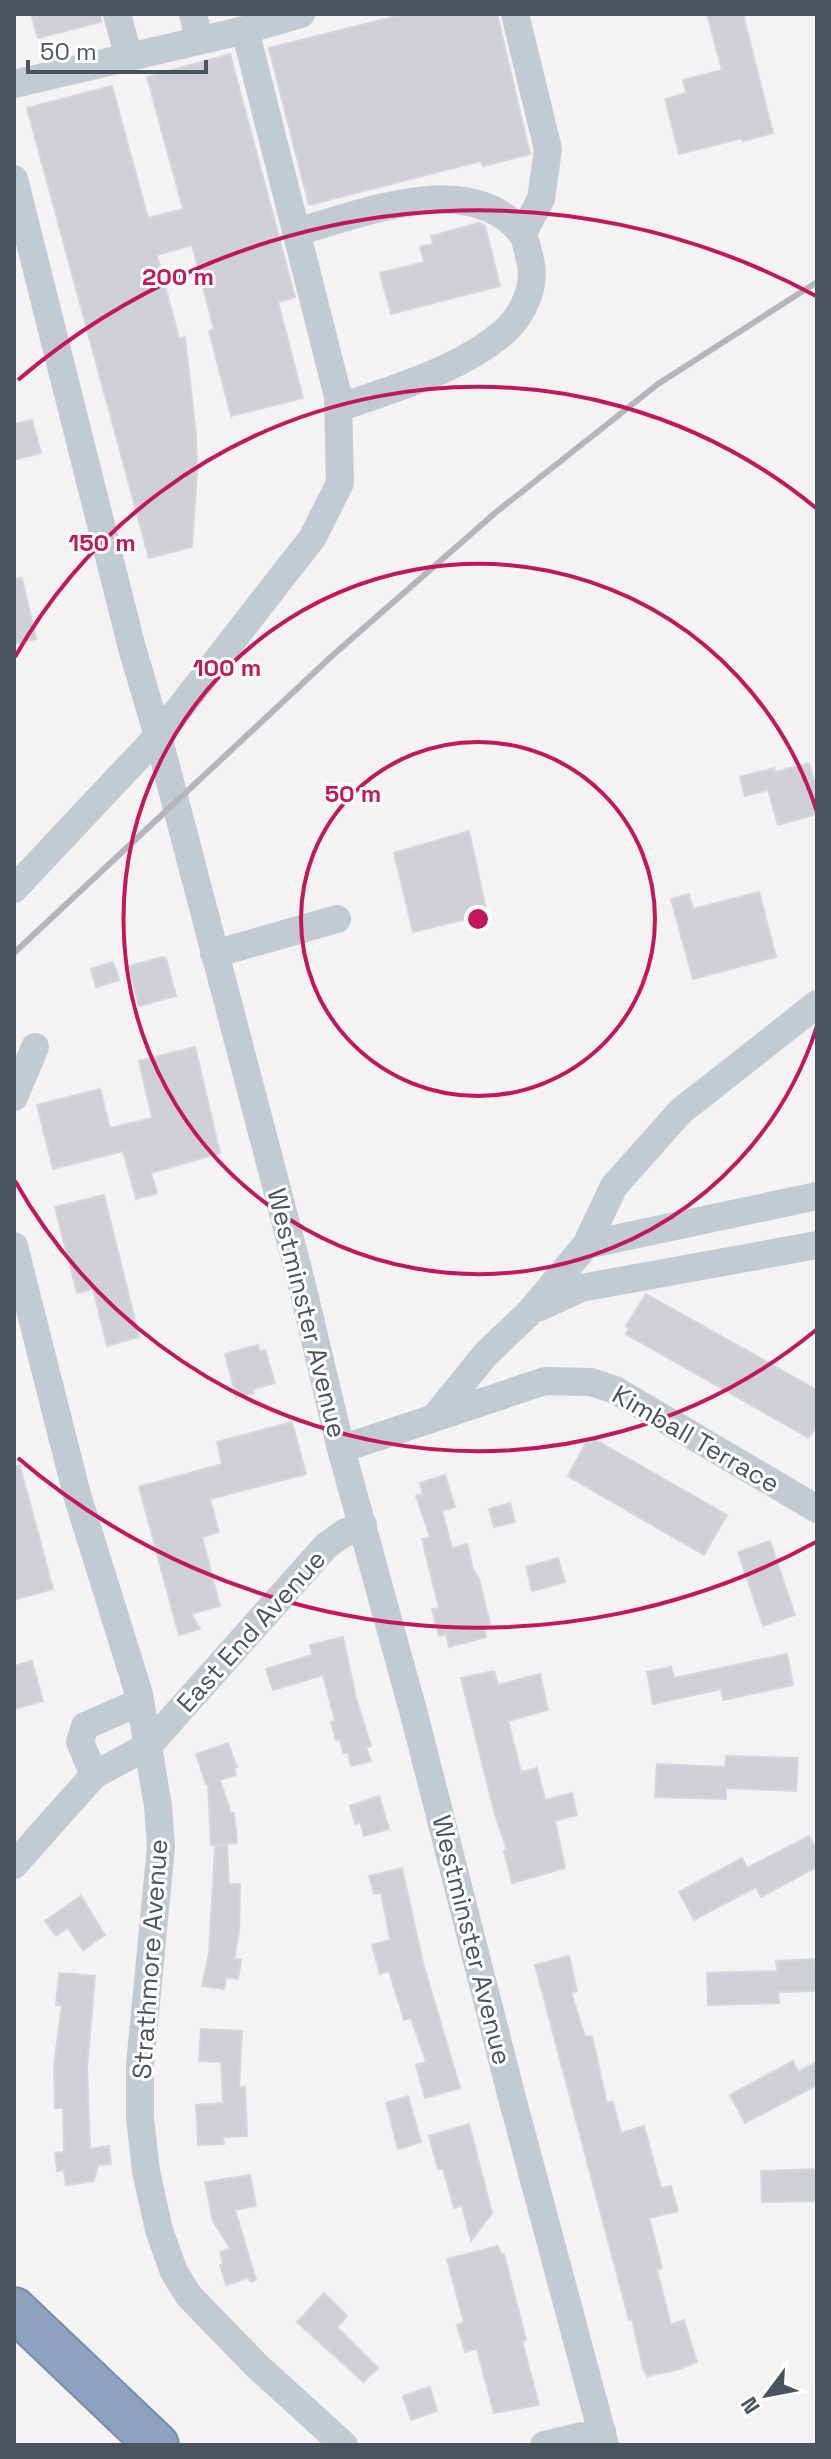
<svg xmlns="http://www.w3.org/2000/svg" width="831" height="2459" font-family="'Space Grotesk',sans-serif">
<rect width="100%" height="100%" fill="#f4f2f2"/>
<path fill="#cfd0d6" stroke="#d6d7dc" stroke-width="2" d="M 31,14 L 100,14 L 101,22 L 38,38 Z
M 405,14 L 497,14 L 530,154 L 483,166 L 481,161 L 309,205 L 269,48 Z
M 707,14 L 743,14 L 773,133 L 743,141 L 743,138 L 679,154 L 665,99 L 686,93 L 683,80 L 722,70 Z
M 230,54 L 295,297 L 278,302 L 303,398 L 231,416 L 209,331 L 214,329 L 192,245 L 157,255 L 179,338 L 185,337 L 196,435 L 197,473 L 192,547 L 149,558 L 27,108 L 112,86 L 148,218 L 183,209 L 147,77 Z
M 479,223 L 485,226 L 500,286 L 391,314 L 380,273 L 424,262 L 420,247 L 433,244 L 431,236 Z
M 32,420 L 41,453 L 14,460 L 14,424 Z
M 22,578 L 36,639 L 14,644 L 14,579 Z
M 809,763 L 817,791 L 817,814 L 778,825 L 768,790 L 745,796 L 740,777 L 774,768 L 775,772 Z
M 469,831 L 487,914 L 413,932 L 394,853 Z
M 759,892 L 776,957 L 693,979 L 671,899 L 689,894 L 693,909 Z
M 162,957 L 166,958 L 176,996 L 139,1006 L 129,966 Z
M 113,962 L 119,980 L 96,987 L 91,969 Z
M 195,1047 L 220,1153 L 151,1173 L 157,1193 L 136,1199 L 123,1151 L 53,1169 L 37,1105 L 100,1089 L 110,1128 L 152,1118 L 139,1061 Z
M 104,1195 L 139,1337 L 107,1346 L 93,1289 L 77,1293 L 55,1207 Z
M 646,1294 L 817,1390 L 817,1424 L 809,1438 L 626,1334 L 629,1328 L 626,1326 Z
M 258,1345 L 260,1352 L 265,1350 L 275,1383 L 253,1389 L 254,1393 L 236,1397 L 225,1354 Z
M 292,1422 L 306,1474 L 210,1499 L 219,1532 L 202,1537 L 220,1606 L 191,1614 L 200,1629 L 179,1635 L 139,1487 L 222,1464 L 217,1442 Z
M 594,1439 L 727,1515 L 704,1555 L 568,1476 L 587,1441 L 591,1444 Z
M 14,1466 L 20,1466 L 53,1589 L 14,1600 Z
M 445,1475 L 455,1507 L 442,1511 L 452,1548 L 467,1544 L 473,1569 L 479,1579 L 490,1624 L 483,1626 L 486,1637 L 449,1647 L 446,1634 L 439,1636 L 432,1609 L 439,1608 L 422,1539 L 430,1537 L 416,1496 L 423,1494 L 420,1483 Z
M 510,1503 L 515,1522 L 494,1527 L 489,1509 Z
M 770,1541 L 795,1615 L 763,1626 L 738,1552 Z
M 558,1558 L 565,1582 L 532,1591 L 526,1567 Z
M 343,1637 L 356,1698 L 371,1746 L 366,1747 L 371,1761 L 351,1766 L 348,1752 L 343,1753 L 340,1739 L 336,1740 L 331,1722 L 335,1721 L 323,1675 L 273,1690 L 266,1669 L 312,1655 L 310,1645 Z
M 787,1654 L 793,1685 L 723,1700 L 721,1689 L 653,1704 L 647,1672 L 671,1667 L 674,1678 Z
M 32,1661 L 43,1701 L 14,1709 L 14,1666 Z
M 494,1671 L 498,1685 L 540,1674 L 548,1710 L 508,1721 L 521,1772 L 537,1768 L 545,1800 L 572,1793 L 577,1815 L 555,1821 L 565,1868 L 512,1883 L 504,1851 L 507,1850 L 495,1815 L 461,1678 Z
M 228,1743 L 237,1767 L 234,1768 L 236,1775 L 220,1780 L 231,1813 L 234,1813 L 237,1843 L 211,1845 L 208,1784 L 206,1784 L 196,1754 Z
M 726,1756 L 798,1758 L 796,1791 L 726,1788 L 726,1799 L 655,1797 L 657,1764 L 725,1767 Z
M 379,1796 L 389,1829 L 364,1836 L 360,1822 L 355,1824 L 350,1806 Z
M 809,1836 L 817,1851 L 817,1867 L 761,1897 L 756,1887 L 694,1920 L 679,1892 L 742,1858 L 747,1868 Z
M 215,1846 L 227,1846 L 229,1884 L 240,1884 L 239,1932 L 234,1959 L 241,1960 L 238,1979 L 226,1977 L 224,1989 L 202,1986 L 209,1953 Z
M 402,1868 L 423,1963 L 460,2088 L 425,2098 L 416,2065 L 426,2062 L 411,2018 L 404,2020 L 389,1971 L 380,1974 L 372,1945 L 390,1940 L 390,1938 L 381,1893 L 374,1894 L 369,1876 Z
M 81,1896 L 105,1935 L 83,1950 L 68,1928 L 56,1936 L 45,1921 Z
M 569,1956 L 577,1991 L 571,1992 L 585,2037 L 592,2036 L 607,2103 L 613,2102 L 621,2133 L 644,2126 L 661,2188 L 671,2186 L 678,2211 L 649,2218 L 662,2268 L 657,2270 L 671,2325 L 684,2320 L 697,2362 L 680,2369 L 647,2376 L 643,2368 L 632,2319 L 629,2320 L 624,2301 L 535,1965 Z
M 817,1959 L 817,1991 L 778,1992 L 779,2003 L 708,2005 L 707,1973 L 777,1971 L 776,1961 Z
M 59,1973 L 95,1976 L 87,2068 L 90,2149 L 109,2146 L 111,2164 L 98,2165 L 94,2181 L 66,2185 L 64,2170 L 57,2171 L 55,2153 L 64,2152 L 63,2108 L 55,2108 L 54,2065 L 62,2006 L 56,2005 Z
M 201,2029 L 242,2031 L 239,2087 L 245,2087 L 247,2136 L 223,2137 L 224,2144 L 198,2145 L 196,2105 L 223,2103 L 221,2062 L 199,2061 Z
M 793,2061 L 798,2072 L 817,2062 L 817,2085 L 745,2123 L 730,2095 Z
M 408,2096 L 421,2142 L 398,2149 L 386,2103 Z
M 469,2124 L 492,2213 L 471,2241 L 462,2206 L 454,2208 L 443,2168 L 438,2169 L 429,2136 Z
M 817,2169 L 817,2201 L 762,2202 L 761,2171 Z
M 250,2175 L 256,2206 L 235,2210 L 256,2280 L 251,2282 L 248,2278 L 226,2285 L 220,2265 L 223,2264 L 220,2252 L 230,2248 L 213,2221 L 205,2182 Z
M 498,2246 L 501,2254 L 504,2254 L 526,2340 L 522,2341 L 539,2405 L 494,2413 L 477,2349 L 465,2352 L 457,2325 L 464,2323 L 447,2259 Z
M 324,2293 L 347,2316 L 337,2327 L 378,2368 L 363,2382 L 297,2322 Z
M 430,2387 L 437,2411 L 411,2420 L 403,2396 Z"/>
<g fill="none" stroke-linecap="round" stroke-linejoin="round">
<g stroke="#778da9" stroke-width="46">
<path id="highway" d="M 14,2309 L 157,2445"/>
</g>
<path stroke="#c3cbd2" stroke-width="28" d="M 117,14 L 129,58
M 193,14 L 199,40
M 515,14 L 548,149 L 541,199 L 523,233
M 14,84 L 245,30 L 301,14
M 14,179 L 132,648 L 158,736 L 300,1277 L 341,1449 L 415,1718 L 511,2094 L 605,2445
M 296,232 C 360,215 469,168 521,232 C 526,238 528,252 530,260 C 537,285 523,315 504,332 C 459,371 394,388 339,408
M 14,889 L 158,736 L 313,537 L 340,483 L 338,396 L 245,30
M 214,954 L 337,919
M 14,1097 L 35,1047
M 586,1245 L 817,1196
M 14,1246 L 77,1495 L 139,1694 L 158,1806 L 161,1847 L 140,2065 L 140,2118 L 146,2171 L 159,2230 L 174,2272 L 189,2296 L 257,2366 L 344,2445
M 540,1307 L 581,1288 L 817,1245
M 434,1418 L 486,1354 L 529,1313 L 586,1245 L 614,1186 L 681,1111 L 817,1004
M 341,1449 L 545,1381 L 591,1382 L 615,1390 L 817,1509
M 94,1775 L 80,1742 L 85,1726 L 140,1702
M 14,1865 L 94,1775 L 148,1746 L 326,1546 L 344,1533 L 363,1525
M 544,2445 L 602,2431"/>
<use href="#highway" stroke="#8ca2be" stroke-width="42"/>
<path stroke="#b4b6bb" stroke-width="6" d="M 14,953 L 333,655 L 495,513 L 658,384 L 817,282"/>
</g>
<g fill="none" stroke="#c2185b" stroke-width="4">
<circle cx="478" cy="919" r="177"/>
<path d="M817 1026A355 355 0 1 1 817 812"/>
<path d="M816 1330A532 532 0 0 1 15 1181M15 657A532 532 0 0 1 816 508"/>
<path d="M816 1542A709 709 0 0 1 18 1458M18 380A709 709 0 0 1 816 296"/>
</g>
<g text-anchor="middle" dominant-baseline="central" stroke-width="6" stroke-linejoin="round" paint-order="stroke">
<g font-size="26" fill="#4a545e" stroke="#fff">
<text transform="translate(307 1313) rotate(76)">Westminster Avenue</text>
<text transform="translate(696 1439) rotate(30)">Kimball Terrace</text>
<text transform="translate(251 1631) rotate(-48)">East End Avenue</text>
<text transform="translate(472 1940) rotate(76)">Westminster Avenue</text>
<text transform="translate(150 1959) rotate(-86)">Strathmore Avenue</text>
</g>
</g>
<circle cx="478" cy="919" r="12" fill="#c2185b" stroke="#fff" stroke-width="4"/>
<g font-size="24" text-anchor="middle" font-weight="bold" fill="#c2185b" stroke="#fff" stroke-width="6" stroke-linejoin="round" paint-order="stroke">
<text x="178" y="285">200 m</text>
<text x="102" y="551">150 m</text>
<text x="227" y="676">100 m</text>
<text x="353" y="802">50 m</text>
</g>
<rect width="831" height="2459" fill="none" stroke="#4a545e" stroke-width="32"/>
<g transform="translate(767 2395) rotate(238)" stroke="#ffffff" stroke-width="6" paint-order="stroke">
<path d="M0-6L14 30L0 20L-14 30Z" fill="#4a545e"/>
<text y="-12" font-size="22" font-weight="bold" text-anchor="middle" fill="#4a545e">N</text>
</g>
<path d="M28 60v12h178v-12" fill="none" stroke="#4a545e" stroke-width="4"/>
<text x="40" y="60" font-size="24" fill="#4a545e" stroke="#ffffff" stroke-width="6" paint-order="stroke">50 m</text>
</svg>
